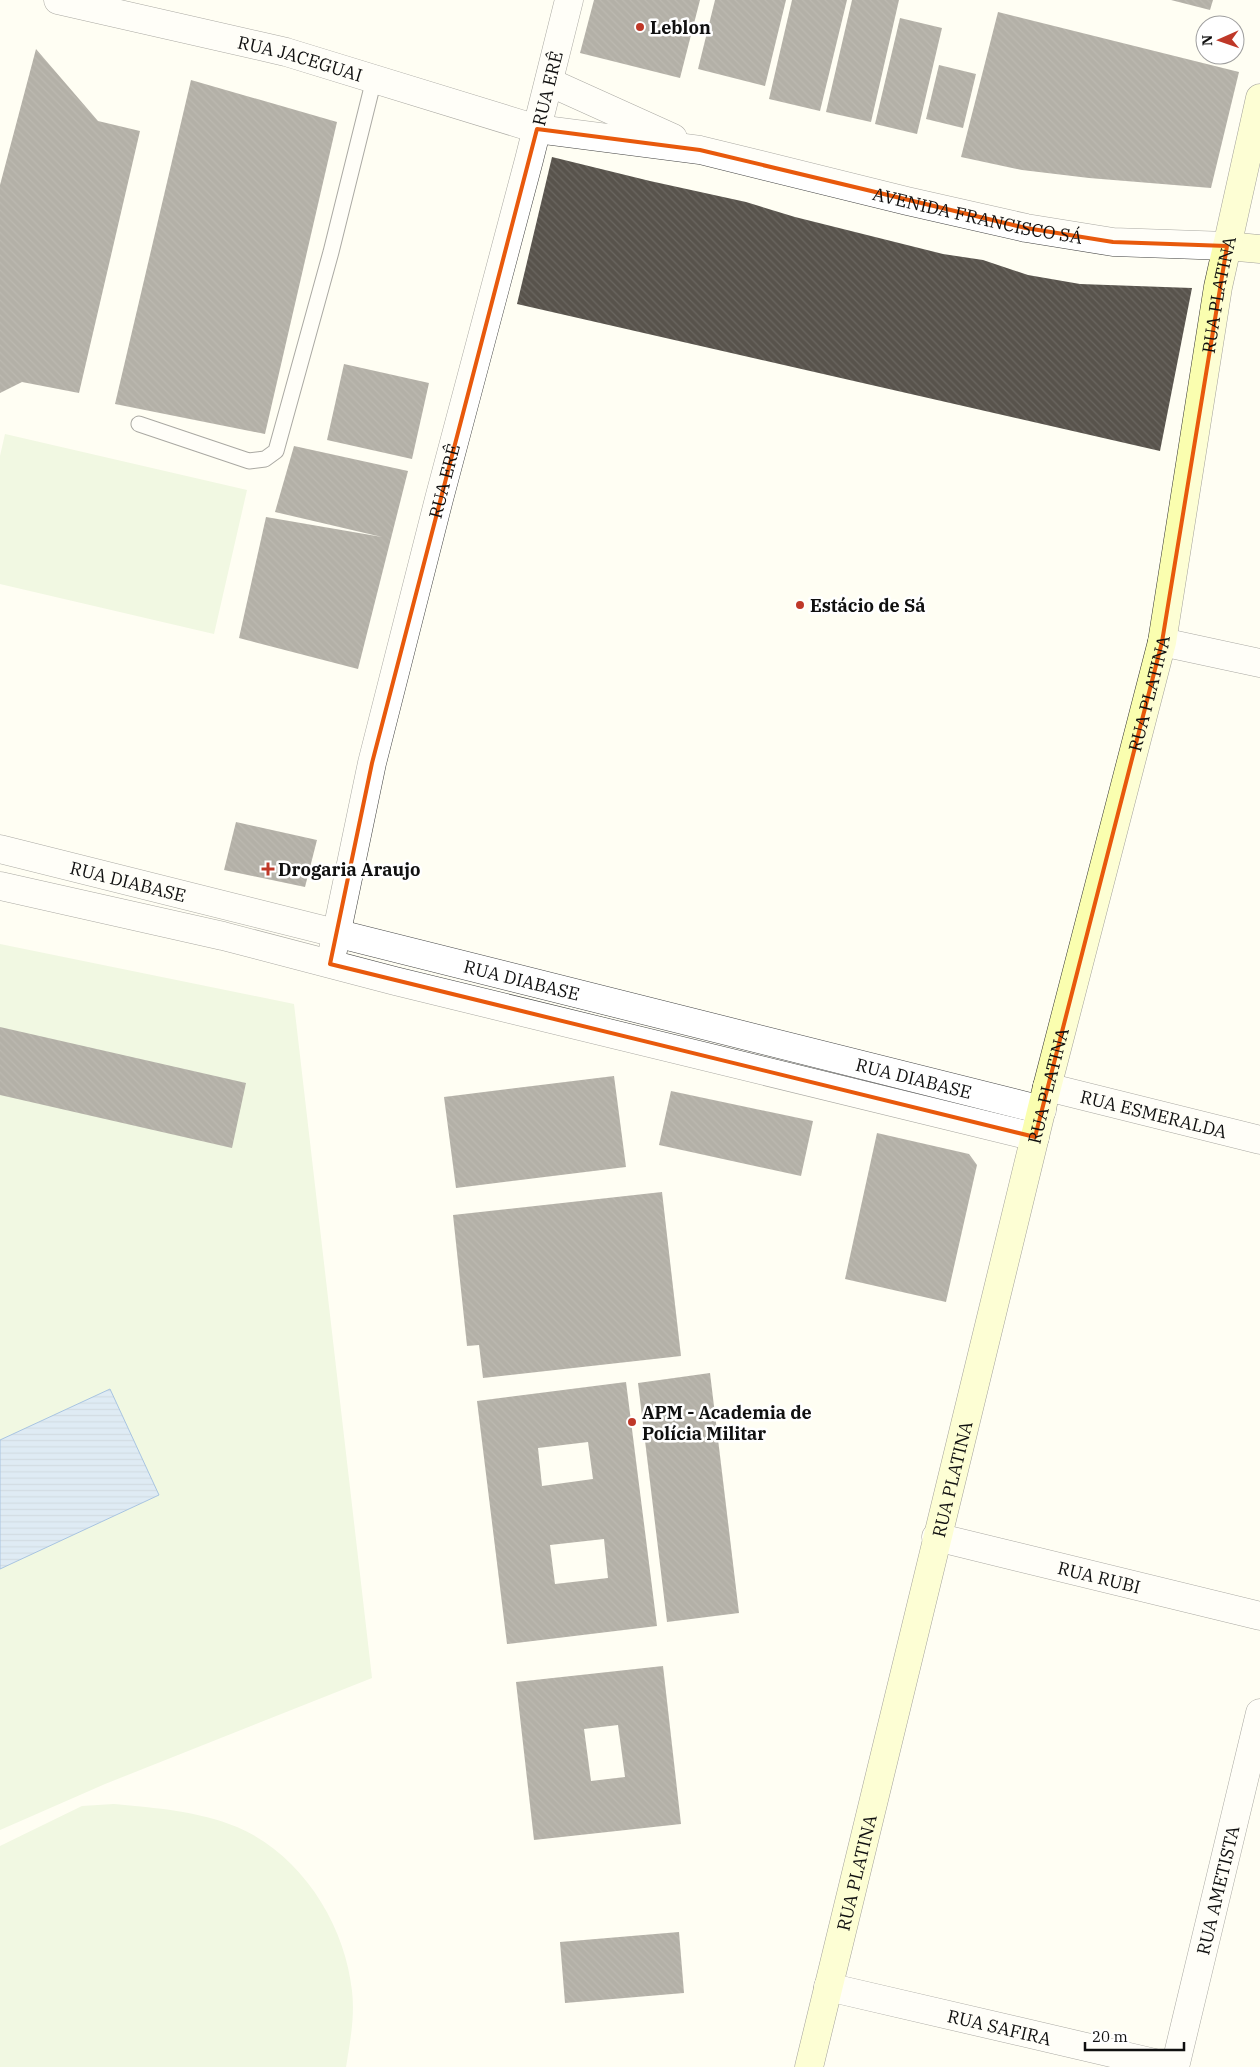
<svg xmlns="http://www.w3.org/2000/svg" width="1260" height="2067" font-family="'IBM Plex Serif',serif">
<defs>
<pattern id="water-rules" width="6" height="5" patternUnits="userSpaceOnUse" patternTransform="scale(1.25)"><rect width="6" height="5" fill="#b8d5f6"/><path d="M0 2.5h6" fill="none" stroke="#9db6d2"/></pattern>
<pattern id="building-back-hatch" width="6" height="6" patternUnits="userSpaceOnUse" patternTransform="scale(1.25)"><rect width="6" height="6" fill="#58534c"/><path d="M-1 5l2 2M0 0l6 6M5-1l2 2" fill="none" stroke="#6b6761"/></pattern>
</defs>
<rect width="100%" height="100%" fill="#fffef3"/>
<path fill="#dff1ce" d="M 5,434 L 247,490 L 214,634 L 0,584 L 0,456 Z
M 0,944 L 294,1004 L 372,1678 L 105,1784 L 0,1830 Z
M 114,1804 C 156,1808 198,1811 237,1827 C 301,1854 345,1924 352,1991 C 355,2017 350,2042 346,2067 L 0,2067 L 0,1846 L 82,1806 Z"/>
<path fill="url(#water-rules)" stroke="#3f7fcc" d="M 110,1389 L 159,1495 L 0,1569 L 0,1440 Z"/>
<path fill="url(#building-back-hatch)" fill-rule="evenodd" d="M 594,0 L 700,0 L 680,78 L 580,53 Z
M 715,0 L 786,0 L 765,86 L 698,69 Z
M 792,0 L 847,0 L 820,111 L 769,99 Z
M 852,0 L 899,0 L 871,122 L 826,112 Z
M 1171,0 L 1213,0 L 1210,10 Z
M 998,12 L 1239,72 L 1211,188 L 1089,178 L 1022,170 L 961,157 Z
M 900,18 L 942,28 L 917,134 L 875,124 Z
M 36,49 L 98,121 L 140,131 L 79,393 L 22,382 L 0,393 L 0,185 Z
M 939,65 L 976,74 L 963,128 L 926,119 Z
M 191,80 L 337,122 L 265,434 L 115,404 Z
M 552,157 L 650,181 L 746,202 L 795,217 L 943,254 L 983,260 L 1028,275 L 1080,284 L 1192,288 L 1160,451 L 517,304 Z
M 344,364 L 429,383 L 412,459 L 327,440 Z
M 294,446 L 408,471 L 358,669 L 239,638 L 266,517 L 382,537 L 275,512 Z
M 236,822 L 317,840 L 305,887 L 224,870 Z
M 0,1027 L 246,1083 L 232,1148 L 0,1095 Z
M 614,1076 L 626,1167 L 456,1188 L 444,1097 Z
M 671,1091 L 813,1121 L 801,1176 L 659,1145 Z
M 877,1133 L 969,1154 L 977,1165 L 946,1302 L 845,1279 Z
M 662,1192 L 681,1356 L 483,1378 L 479,1345 L 467,1346 L 453,1215 Z
M 710,1373 L 739,1613 L 667,1622 L 638,1383 Z
M 626,1382 L 657,1626 L 507,1644 L 477,1401 ZM 588,1442 L 593,1479 L 542,1486 L 538,1448 ZM 604,1539 L 608,1578 L 555,1584 L 550,1545 Z
M 663,1666 L 681,1824 L 534,1840 L 516,1682 ZM 618,1725 L 625,1777 L 591,1781 L 584,1729 Z
M 679,1932 L 684,1993 L 565,2003 L 560,1942 Z"/>
<g fill="none" stroke-linecap="round" stroke-linejoin="round">
<g stroke="#434343" stroke-width="17">
<path id="lane" d="M 139,424 L 249,461 L 265,459 L 276,451 L 331,252 L 374,79"/>
</g>
<g stroke="#434343" stroke-width="29">
<g id="street">
<path id="s1" d="M 58,0 L 286,52 L 537,129 L 700,150 L 907,201 L 1026,228 L 1113,242 L 1227,246"/>
<path d="M 549,82 L 673,138"/>
<path d="M 1162,642 L 1260,663"/>
<path id="s2" d="M 0,849 L 1042,1110"/>
<path d="M 0,886 L 223,936 L 395,981 L 1035,1137"/>
<path id="s3" d="M 333,950 L 372,763 L 439,499 L 529,160 L 569,0"/>
<path id="s4" d="M 1047,1087 L 1260,1140"/>
<path id="s5" d="M 936,1537 L 1260,1616"/>
<path id="s6" d="M 828,1987 L 1172,2067"/>
<path id="s7" d="M 1175,2067 L 1260,1713"/>
</g>
</g>
<g stroke="#323232" stroke-width="29">
<g id="secondary">
<path d="M 1227,246 L 1260,249"/>
<path id="s8" d="M 809,2067 L 1047,1087 L 1162,642 L 1218,287 L 1260,98"/>
</g>
</g>
<use href="#lane" stroke="#fff" stroke-width="15"/>
<use href="#street" stroke="#fff" stroke-width="28"/>
<use href="#secondary" stroke="#fafeaf" stroke-width="28"/>
</g>
<path d="M0 0H1260V2067H0ZM 537,129 L 700,150 L 1026,228 L 1113,242 L 1227,246 L 1162,642 L 1035,1137 L 330,964 L 372,763 Z" fill="#fffef3" fill-opacity=".55" fill-rule="evenodd"/>
<path fill="none" stroke="#e8590c" stroke-width="4" stroke-linejoin="round" d="M 537,129 L 700,150 L 1026,228 L 1113,242 L 1227,246 L 1162,642 L 1035,1137 L 330,964 L 372,763 Z"/>
<g fill="#bf3828" stroke="#fff" stroke-width="2">
<circle cx="640" cy="27" r="5"/>
<circle cx="800" cy="605" r="5"/>
<path d="M265.5 861.5h5v5h5v5h-5v5h-5v-5h-5v-5h5z"/>
<circle cx="632" cy="1422" r="5"/>
</g>
<g text-anchor="middle" dominant-baseline="central" stroke-width="5" stroke-linejoin="round" paint-order="stroke">
<g font-size="18" font-weight="bold" fill="#101010" stroke="#fff" text-anchor="start">
<text x="650" y="27">Leblon</text>
<text x="810" y="605">Estácio de Sá</text>
<text x="278" y="869">Drogaria Araujo</text>
<text x="642" y="1412">APM - Academia de<tspan x="642" dy="21">Polícia Militar</tspan></text>
</g>
<g font-size="18" fill="#101010" stroke="#fff">
<text stroke="none"><textPath href="#s1" startOffset="249">RUA JACEGUAI</textPath></text>
<text stroke="none"><textPath href="#s3" startOffset="888">RUA ERÊ</textPath></text>
<text stroke="none"><textPath href="#s1" startOffset="946">AVENIDA FRANCISCO SÁ</textPath></text>
<text stroke="none"><textPath href="#s8" startOffset="1820">RUA PLATINA</textPath></text>
<text stroke="none"><textPath href="#s3" startOffset="482">RUA ERÊ</textPath></text>
<text stroke="none"><textPath href="#s8" startOffset="1415">RUA PLATINA</textPath></text>
<text stroke="none"><textPath href="#s2" startOffset="132">RUA DIABASE</textPath></text>
<text stroke="none"><textPath href="#s2" startOffset="538">RUA DIABASE</textPath></text>
<text stroke="none"><textPath href="#s2" startOffset="942">RUA DIABASE</textPath></text>
<text stroke="none"><textPath href="#s8" startOffset="1010">RUA PLATINA</textPath></text>
<text stroke="none"><textPath href="#s4" startOffset="110">RUA ESMERALDA</textPath></text>
<text stroke="none"><textPath href="#s8" startOffset="605">RUA PLATINA</textPath></text>
<text stroke="none"><textPath href="#s5" startOffset="168">RUA RUBI</textPath></text>
<text stroke="none"><textPath href="#s8" startOffset="200">RUA PLATINA</textPath></text>
<text stroke="none"><textPath href="#s7" startOffset="182">RUA AMETISTA</textPath></text>
<text stroke="none"><textPath href="#s6" startOffset="176">RUA SAFIRA</textPath></text>
</g>
</g>
<g transform="translate(1220 40) rotate(268)"><circle r="24" fill="#ffffff" stroke="#9f9f9f"/>
<path d="M0-4L9 19L0 12L-9 19Z" fill="#bf3828"/>
<text y="-8" font-size="14" font-weight="bold" text-anchor="middle" fill="#101010">N</text>
</g>
<path d="M1085 2042v8h99v-8" fill="none" stroke="#101010" stroke-width="2.5"/>
<text x="1092" y="2042" font-size="15" fill="#101010" stroke="#ffffff" stroke-width="4" paint-order="stroke">20 m</text>
</svg>
